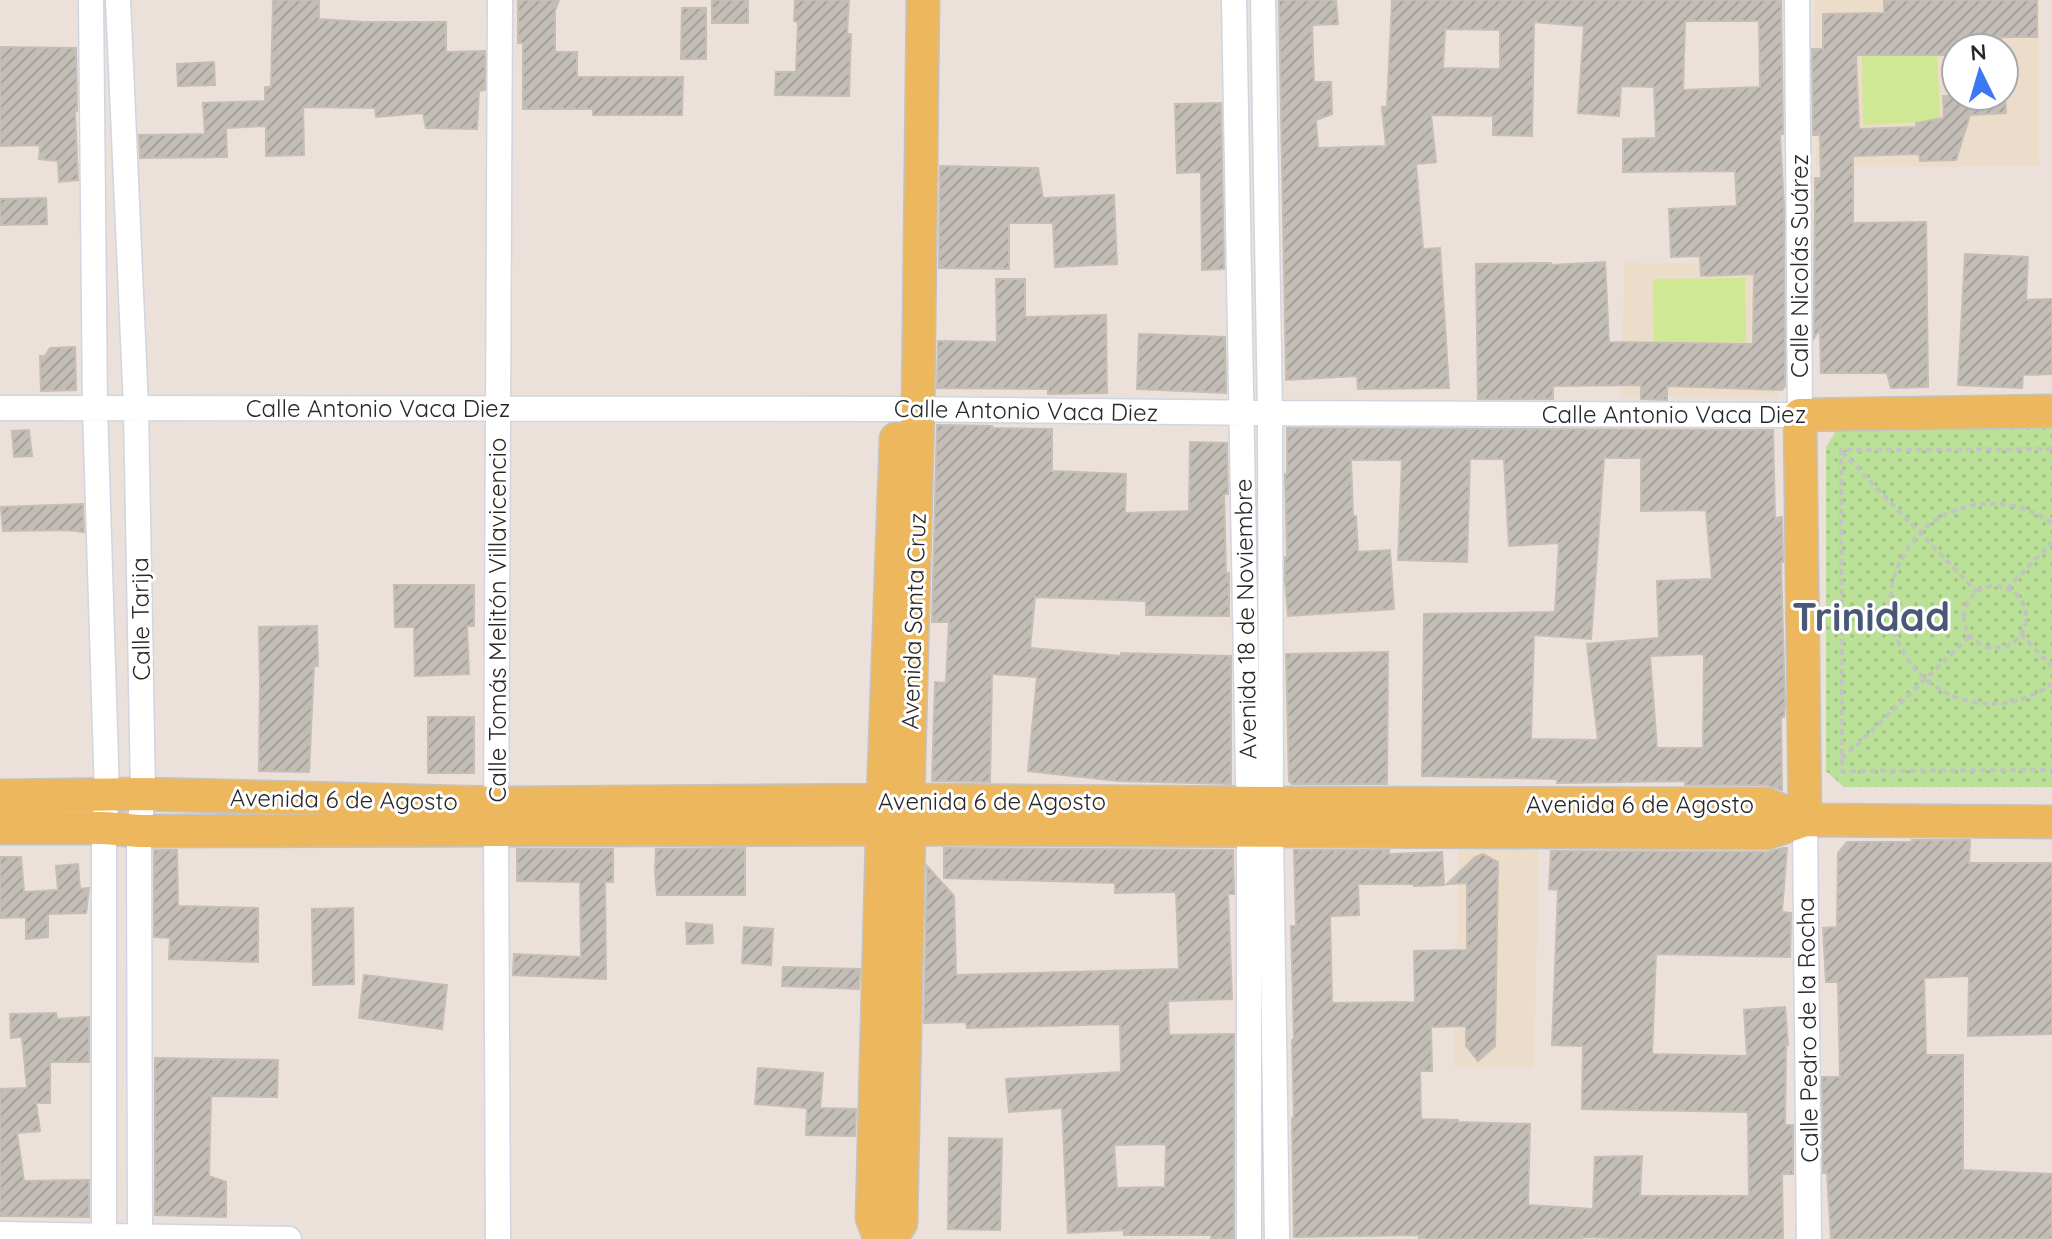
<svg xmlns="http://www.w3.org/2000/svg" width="2052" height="1239" font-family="Quicksand,sans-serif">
<defs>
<pattern id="grass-dots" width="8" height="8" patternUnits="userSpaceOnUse" patternTransform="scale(2)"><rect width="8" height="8" fill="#bae197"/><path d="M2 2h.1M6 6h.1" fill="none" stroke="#a0c182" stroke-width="1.8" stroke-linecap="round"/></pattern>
<pattern id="building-hatch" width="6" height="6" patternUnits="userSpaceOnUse" patternTransform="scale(2)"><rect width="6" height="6" fill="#c2bdb6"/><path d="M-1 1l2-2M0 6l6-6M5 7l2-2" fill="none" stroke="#a7a29c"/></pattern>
</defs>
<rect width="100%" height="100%" fill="#ebe1da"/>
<path fill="#ecdcca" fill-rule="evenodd" d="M 1815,0 L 2039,0 L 2039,166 L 1816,167 ZM 1956,48 L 2004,48 L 2004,96 L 1956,96 Z
M 1624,263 L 1779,264 L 1778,397 L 1622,396 Z
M 1459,846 L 1539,848 L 1534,1068 L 1454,1067 Z"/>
<path fill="url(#grass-dots)" d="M 2052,427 L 2052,787 L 1844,787 L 1826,771 L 1826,447 L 1837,429 Z"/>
<path fill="#cfe893" d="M 1937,50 L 1940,121 L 1863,125 L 1862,51 Z
M 1745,278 L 1746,342 L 1654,343 L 1653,279 Z"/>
<path fill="url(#building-hatch)" stroke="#c6bdb4" stroke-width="2" fill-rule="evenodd" d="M 273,0 L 319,0 L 319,19 L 365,22 L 446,22 L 446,52 L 485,51 L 485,90 L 479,91 L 477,129 L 426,128 L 423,113 L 376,117 L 375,108 L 303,107 L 304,155 L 266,156 L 266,126 L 226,128 L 227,157 L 140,158 L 139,135 L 205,134 L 203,103 L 265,101 L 265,87 L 271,87 Z
M 518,0 L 559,0 L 555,11 L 555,52 L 577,52 L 577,77 L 683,77 L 682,115 L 593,115 L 593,109 L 523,109 L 523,43 L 518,43 Z
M 712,0 L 748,0 L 748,23 L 712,23 Z
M 795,0 L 849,0 L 847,34 L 851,34 L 849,96 L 775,95 L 776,72 L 796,72 L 798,22 L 794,21 Z
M 1279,0 L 1336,0 L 1338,24 L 1312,25 L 1314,82 L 1331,82 L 1332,114 L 1316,120 L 1318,148 L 1386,146 L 1382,107 L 1387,107 L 1392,0 L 1781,0 L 1783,134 L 1780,134 L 1784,208 L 1785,386 L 1782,390 L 1667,386 L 1667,400 L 1641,399 L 1641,385 L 1553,386 L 1553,399 L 1478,399 L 1476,264 L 1551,263 L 1551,265 L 1605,262 L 1609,342 L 1753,344 L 1754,274 L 1701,276 L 1700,256 L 1671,257 L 1669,209 L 1737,206 L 1735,171 L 1623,172 L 1623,139 L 1656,138 L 1654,87 L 1621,86 L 1619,116 L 1578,113 L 1584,26 L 1534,22 L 1532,136 L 1493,135 L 1493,116 L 1431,115 L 1436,162 L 1416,164 L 1423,249 L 1440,248 L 1449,388 L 1358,389 L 1357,376 L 1286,380 ZM 1685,21 L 1759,21 L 1760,87 L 1683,90 ZM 1445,29 L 1500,30 L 1500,69 L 1443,68 Z
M 1884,0 L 2037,0 L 2037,37 L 2001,37 L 2002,48 L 1956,48 L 1956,55 L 1856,55 L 1859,129 L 1916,127 L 1916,123 L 1944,118 L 1943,96 L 2005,96 L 2006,113 L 1970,115 L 1956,160 L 1920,161 L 1919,154 L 1853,156 L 1853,223 L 1926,222 L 1928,387 L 1891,388 L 1887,373 L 1821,373 L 1820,329 L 1814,338 L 1815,178 L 1821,178 L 1820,135 L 1813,135 L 1812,49 L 1823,49 L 1823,14 L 1884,13 Z
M 682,8 L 706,8 L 706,59 L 681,59 Z
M 0,47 L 76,48 L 77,111 L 75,111 L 78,180 L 59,182 L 58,161 L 39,159 L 40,145 L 0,146 Z
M 214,62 L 215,85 L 178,86 L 177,64 Z
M 1221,103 L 1224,269 L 1202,270 L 1201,172 L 1177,173 L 1175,104 Z
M 940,166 L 1038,168 L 1043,198 L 1114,195 L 1117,264 L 1055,267 L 1053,223 L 1009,223 L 1009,269 L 939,268 Z
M 46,198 L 47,224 L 0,225 L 0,199 Z
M 1965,254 L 2028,257 L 2026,300 L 2052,299 L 2052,374 L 2023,375 L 2022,388 L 1958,385 Z
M 996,279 L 1025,279 L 1025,317 L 1106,315 L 1107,393 L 1048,394 L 1048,389 L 937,388 L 938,341 L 997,342 Z
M 1139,334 L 1225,337 L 1226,393 L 1137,389 Z
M 75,347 L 76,390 L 41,391 L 40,356 L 45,356 L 50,348 Z
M 937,425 L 992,426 L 992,428 L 1052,429 L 1052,471 L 1126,474 L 1125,513 L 1189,511 L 1190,442 L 1227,443 L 1228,494 L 1224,494 L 1226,573 L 1229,573 L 1229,616 L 1146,615 L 1146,601 L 1035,597 L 1030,648 L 1121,656 L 1121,653 L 1231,656 L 1231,784 L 1118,781 L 1028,771 L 1037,677 L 992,674 L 990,782 L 932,781 L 935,682 L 946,683 L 949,622 L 932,622 Z
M 1287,428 L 1773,430 L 1775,518 L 1782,517 L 1783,562 L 1781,562 L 1785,706 L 1784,717 L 1781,717 L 1782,790 L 1766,785 L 1685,785 L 1685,781 L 1557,783 L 1557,779 L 1422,776 L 1424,614 L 1555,612 L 1559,543 L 1509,546 L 1504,459 L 1470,459 L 1467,562 L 1398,560 L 1402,460 L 1351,460 L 1353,516 L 1356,516 L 1358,552 L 1390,550 L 1394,609 L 1288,616 L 1285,581 L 1285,557 L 1287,557 L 1285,474 L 1287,474 ZM 1604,458 L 1641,458 L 1641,511 L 1706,510 L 1712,579 L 1657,581 L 1659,638 L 1587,644 L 1598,740 L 1531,739 L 1534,635 L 1591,639 ZM 1704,654 L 1703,748 L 1657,748 L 1650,656 Z
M 29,430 L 32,456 L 14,457 L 12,431 Z
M 83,504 L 84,532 L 67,530 L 3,531 L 1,507 Z
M 394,585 L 474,585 L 474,626 L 467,626 L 469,674 L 415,676 L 414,627 L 395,627 Z
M 317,626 L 318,666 L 314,666 L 309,772 L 259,771 L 260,682 L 259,627 Z
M 1388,652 L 1387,784 L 1292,784 L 1289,781 L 1286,654 Z
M 428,717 L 474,717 L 474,773 L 428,773 Z
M 1912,840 L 1970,840 L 1969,863 L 2052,863 L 2052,1034 L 1968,1036 L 1969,976 L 1924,978 L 1926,1055 L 1963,1055 L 1963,1170 L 2052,1174 L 2052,1239 L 1831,1239 L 1827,1173 L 1823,1173 L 1822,1077 L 1840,1077 L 1838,982 L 1826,982 L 1823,928 L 1837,927 L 1838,853 L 1847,842 L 1912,842 Z
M 745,848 L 745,895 L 657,895 L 655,871 L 656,849 Z
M 944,848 L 1233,850 L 1234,894 L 1228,894 L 1232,999 L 1168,1001 L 1169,1035 L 1234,1034 L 1234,1238 L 1211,1238 L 1211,1235 L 1124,1235 L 1124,1230 L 1068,1233 L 1062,1108 L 1009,1112 L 1006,1079 L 1121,1072 L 1120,1024 L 967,1028 L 966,1022 L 924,1023 L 927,866 L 954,896 L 956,975 L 1179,969 L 1176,892 L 1115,893 L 1115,883 L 944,878 ZM 1166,1144 L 1165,1187 L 1117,1188 L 1114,1145 Z
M 1783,848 L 1787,848 L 1782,912 L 1791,913 L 1790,957 L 1656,954 L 1652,1054 L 1747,1056 L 1744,1010 L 1785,1007 L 1788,1045 L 1786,1045 L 1785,1125 L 1793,1125 L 1793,1174 L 1782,1174 L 1783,1239 L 1646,1239 L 1582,1237 L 1582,1239 L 1419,1239 L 1419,1235 L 1294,1237 L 1292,1118 L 1294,1118 L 1292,1040 L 1294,1039 L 1291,926 L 1296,926 L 1294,850 L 1389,850 L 1389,854 L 1442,852 L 1444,885 L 1414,886 L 1414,884 L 1358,884 L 1359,915 L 1330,916 L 1332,1003 L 1415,1002 L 1414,951 L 1467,950 L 1467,883 L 1447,884 L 1475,857 L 1483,854 L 1498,862 L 1495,1046 L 1478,1061 L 1466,1046 L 1466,1026 L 1431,1027 L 1432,1071 L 1420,1071 L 1421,1119 L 1458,1120 L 1458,1122 L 1530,1124 L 1528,1205 L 1593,1209 L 1595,1157 L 1642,1156 L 1640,1196 L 1749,1196 L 1748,1112 L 1582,1109 L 1583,1046 L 1552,1045 L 1558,890 L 1549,889 L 1551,851 L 1767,852 Z
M 517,849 L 613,849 L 613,882 L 605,882 L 606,979 L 513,975 L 514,954 L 581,957 L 580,882 L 517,881 Z
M 154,850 L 177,850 L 178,906 L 258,908 L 258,962 L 169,959 L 170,938 L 154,937 Z
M 0,857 L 21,857 L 24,892 L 58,890 L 56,866 L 78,864 L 80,889 L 89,888 L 86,913 L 48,914 L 48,937 L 26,939 L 26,917 L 0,918 Z
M 353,908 L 354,984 L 313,985 L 312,909 Z
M 686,923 L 712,925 L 713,943 L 687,944 Z
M 744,927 L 773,929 L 771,965 L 742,963 Z
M 783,967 L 860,969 L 859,989 L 782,986 Z
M 364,975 L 447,985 L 442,1029 L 359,1018 Z
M 56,1013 L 57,1019 L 89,1017 L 89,1062 L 50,1062 L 50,1103 L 36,1103 L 40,1131 L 17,1133 L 24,1181 L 89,1180 L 89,1217 L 0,1216 L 0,1089 L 27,1088 L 22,1037 L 11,1038 L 10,1014 Z
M 155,1058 L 278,1060 L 277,1097 L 211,1096 L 209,1176 L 226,1182 L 226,1217 L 155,1215 Z
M 758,1068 L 823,1073 L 820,1108 L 856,1109 L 855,1136 L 806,1135 L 807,1108 L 755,1104 Z
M 949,1138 L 1002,1139 L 1000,1230 L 948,1229 Z"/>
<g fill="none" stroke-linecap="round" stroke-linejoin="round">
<g stroke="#d0d5e1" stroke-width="27">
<path id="minor" d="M 91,0 L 95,408 L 107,795 L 104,828 L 104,1239
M 118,0 L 136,407 L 143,794 L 139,831 L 140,1239
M 1234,0 L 1249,832 L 1249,1239
M 1263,0 L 1270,413 L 1271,832 L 1277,1239
M 0,408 L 897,409 L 1270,413 L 1800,415 L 1797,0
M 1805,820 L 1809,1239
M 0,1234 L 289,1239
M 498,1239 L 496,830 L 500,0"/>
</g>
<g stroke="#c3c3c3" stroke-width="35">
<path id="major" d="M 0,796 L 143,794 L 497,803 L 908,800 L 1271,803 L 1766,804 L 1805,820
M 1805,820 L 1800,415 L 2052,411
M 0,828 L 104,828 L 139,831 L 909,829 L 1767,833 L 1805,820 L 2052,822
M 880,1239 L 872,1218 L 883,800 L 896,439
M 890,1239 L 901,1223 L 909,829 L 908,800 L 918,410 L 923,0"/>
</g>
<path stroke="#c3c3c3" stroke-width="4" stroke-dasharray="6 4" stroke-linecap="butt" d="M 2052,449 L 1841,450 L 1842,771 L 2052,770
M 1842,452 L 1977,592
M 2052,523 C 2024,504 1992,498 1959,509 C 1940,515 1923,527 1911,544 C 1843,638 1956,750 2052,684
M1964 617a31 31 0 1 1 62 0a31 31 0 1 1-62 0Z
M 2007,589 L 2052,542
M 1842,610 L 1891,609
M 2021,634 L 2052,667
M 1842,759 L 1970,636"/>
<use href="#minor" stroke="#fff" stroke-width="24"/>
<use href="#major" stroke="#edb85d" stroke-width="32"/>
</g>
<g text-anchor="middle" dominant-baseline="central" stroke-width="6" stroke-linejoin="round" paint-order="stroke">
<g font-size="24" fill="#282828" stroke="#fff">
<text transform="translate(1799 266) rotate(-90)">Calle Nicolás Suárez</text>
<text x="378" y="408">Calle Antonio Vaca Diez</text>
<text transform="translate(1026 410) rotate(1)">Calle Antonio Vaca Diez</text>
<text x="1674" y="414">Calle Antonio Vaca Diez</text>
<text transform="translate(140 619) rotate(-91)">Calle Tarija</text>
<text transform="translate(1245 619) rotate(-91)">Avenida 18 de Noviembre</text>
<text transform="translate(497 620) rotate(-90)">Calle Tomás Melitón Villavicencio</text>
<text transform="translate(913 621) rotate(-88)">Avenida Santa Cruz</text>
<text transform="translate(344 799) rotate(1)">Avenida 6 de Agosto</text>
<text x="992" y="801">Avenida 6 de Agosto</text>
<text x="1640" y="804">Avenida 6 de Agosto</text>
<text transform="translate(1807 1030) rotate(-91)">Calle Pedro de la Rocha</text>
</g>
<g font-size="40" font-weight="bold" fill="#4a5878" stroke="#fff">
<text x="1871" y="616">Trinidad</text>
</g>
</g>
<g transform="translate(1980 72) rotate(355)"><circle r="38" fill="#ffffff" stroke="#a9a9a9" stroke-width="2"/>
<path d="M0-6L14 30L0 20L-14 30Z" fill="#3c78f6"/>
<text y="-12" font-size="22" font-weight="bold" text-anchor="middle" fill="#282828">N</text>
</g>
</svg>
